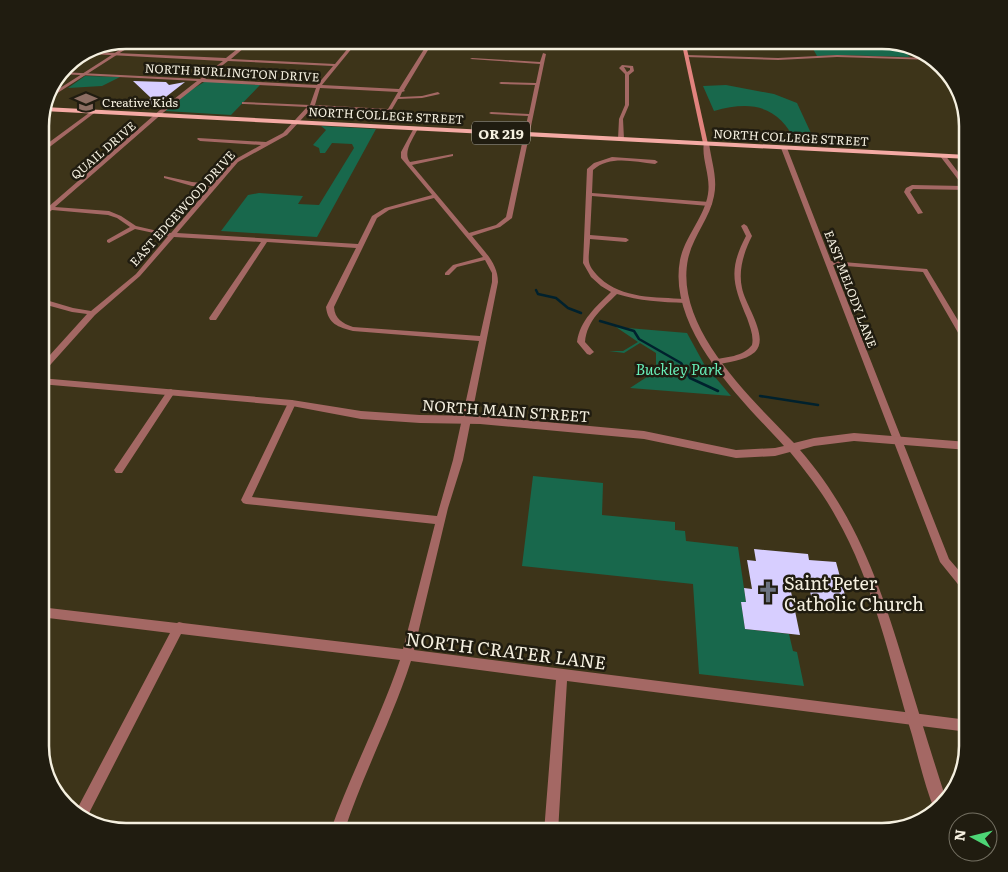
<svg xmlns="http://www.w3.org/2000/svg" width="1008" height="872" font-family="Literata,serif">
<rect width="100%" height="100%" fill="#3d3419"/>
<path fill="#18684c" d="M 360,40 L 431,40 C 417,49 377,46 360,45 Z
M 808,40 C 841,40 886,30 910,57 L 840,55 L 817,56 Z
M 85,76 L 120,77 L 102,86 L 68,88 Z
M 206,81 L 260,85 L 231,115 L 165,111 L 186,93 Z
M 726,85 L 774,94 L 797,103 L 816,144 L 797,144 C 779,106 753,100 714,111 L 703,86 Z
M 321,126 L 376,129 L 317,237 L 221,231 L 248,195 L 259,193 L 303,196 L 298,204 L 319,205 L 354,148 L 352,144 L 332,143 L 325,153 L 320,153 L 319,148 L 313,145 L 326,130 Z
M 616,327 L 687,333 L 704,364 L 731,396 L 630,388 L 656,371 L 656,353 L 640,343 L 624,353 L 609,351 L 623,351 L 638,342 Z
M 533,476 L 603,483 L 602,515 L 675,522 L 675,530 L 685,531 L 686,541 L 738,547 L 746,602 L 741,602 L 745,629 L 789,634 L 793,651 L 797,652 L 804,686 L 699,674 L 693,584 L 522,566 Z"/>
<g fill="none" stroke-linecap="round" stroke-linejoin="round">
<path stroke="#00212d" stroke-width="2.5" d="M 536,290 L 538,294 L 556,298 L 568,308 L 581,313
M 600,321 L 634,331 L 639,339 L 681,363 L 690,378 L 718,391
M 760,396 L 818,405"/>
</g>
<path fill="#d7ceff" d="M 133,81 L 166,82 L 169,85 L 185,82 L 153,107 L 140,106 L 151,98 Z
M 754,549 L 808,554 L 809,560 L 836,562 L 849,610 L 814,607 L 808,584 L 789,582 L 800,635 L 745,629 L 741,602 L 746,602 L 744,588 L 752,589 L 747,560 L 756,561 Z"/>
<g fill="none" stroke-linecap="round" stroke-linejoin="round">
<path fill="#a46864" fill-rule="evenodd" d="M 220,40 L 351,44 L 353,40 L 357,40 L 355,44 L 389,46 L 428,44 L 430,40 L 434,40 L 404,90 L 405,91 L 402,92 L 400,97 L 422,96 L 438,92 L 440,94 L 422,98 L 398,99 L 391,111 L 389,111 L 312,108 L 287,135 L 238,162 L 177,233 L 358,244 L 372,216 L 385,208 L 432,195 L 401,158 L 401,152 L 414,128 L 416,127 L 418,128 C 414,138 402,152 410,162 L 453,154 L 453,156 L 412,165 L 469,233 L 496,225 L 506,217 L 528,116 L 491,114 L 489,113 L 491,112 L 529,114 L 535,85 L 501,84 L 499,83 L 501,82 L 536,83 L 540,64 L 470,59 L 472,58 L 540,62 L 543,53 L 546,54 L 512,218 L 500,227 L 472,236 C 483,250 498,263 498,282 L 463,460 L 448,508 L 414,650 L 968,720 L 968,732 L 567,681 L 558,832 L 544,832 L 556,680 L 411,661 C 392,720 363,774 344,832 L 330,832 C 351,773 380,719 400,660 L 181,634 L 87,817 L 75,813 L 170,633 L 40,617 L 40,607 L 177,623 L 179,622 L 183,623 L 403,649 L 435,524 L 246,504 L 243,503 L 241,500 L 288,403 L 292,400 L 296,403 L 252,497 L 437,516 L 453,460 L 479,341 L 353,331 C 338,327 328,324 326,307 L 356,248 L 267,242 L 216,320 L 210,320 L 209,318 L 261,242 L 174,237 L 140,276 L 95,315 L 43,373 L 40,374 L 40,366 L 87,314 L 72,312 L 43,304 L 43,300 L 46,300 L 73,308 L 91,311 L 136,274 L 168,236 L 135,229 L 109,243 L 107,242 L 107,240 L 130,227 L 117,218 L 108,215 L 52,210 L 40,219 L 40,214 L 160,110 L 197,81 L 60,74 L 61,72 L 200,79 L 223,61 L 90,54 L 95,52 L 226,58 L 246,42 ZM 251,42 L 349,47 L 335,64 L 231,59 ZM 426,46 L 399,89 L 322,85 L 353,47 L 389,48 ZM 228,61 L 333,66 L 317,85 L 205,79 ZM 202,82 L 316,88 L 310,105 L 242,102 L 242,104 L 244,104 L 307,107 L 283,133 L 266,142 L 198,138 L 197,139 L 200,141 L 261,145 L 234,160 L 213,184 L 192,182 L 164,176 L 164,178 L 192,186 L 210,187 L 171,233 L 162,232 L 136,226 L 121,216 L 109,211 L 55,207 L 164,112 ZM 320,88 L 398,92 L 388,109 L 315,105 ZM 434,198 L 483,257 L 453,265 L 445,273 L 445,275 L 449,275 L 457,267 L 485,260 L 492,273 L 492,282 L 480,336 L 353,327 C 342,323 335,319 334,307 L 377,218 L 389,210 Z
M 687,55 L 778,58 L 837,55 L 928,58 L 934,60 L 837,57 L 778,60 L 686,57 Z
M 622,65 L 633,66 L 634,71 L 629,75 L 629,105 L 623,119 L 624,139 L 621,141 L 618,139 L 619,119 L 625,105 L 625,74 L 619,68 ZM 624,67 L 630,68 L 630,70 L 627,72 Z
M 93,110 L 97,111 L 43,152 L 40,152 L 40,149 Z
M 784,146 L 787,148 L 831,261 L 927,269 L 968,337 L 968,345 L 964,343 L 923,272 L 833,265 L 949,559 L 968,581 L 968,589 L 965,590 L 961,588 L 940,562 L 781,148 Z
M 943,154 L 945,155 L 968,185 L 968,190 L 913,189 L 910,192 L 923,213 L 918,214 L 904,192 L 906,188 L 912,185 L 963,186 L 940,156 Z
M 612,157 L 655,160 L 658,162 L 655,164 C 634,162 610,155 593,170 L 592,193 L 709,202 L 712,204 L 709,206 L 592,196 L 590,235 L 626,238 L 629,240 L 626,242 L 590,239 C 590,246 588,256 589,262 C 590,268 596,274 600,278 C 622,299 656,297 685,299 L 689,301 L 685,303 C 662,302 639,301 617,294 C 603,308 587,320 585,342 L 594,352 L 590,355 L 587,354 L 577,342 C 580,320 596,307 611,292 L 601,286 L 591,277 L 583,263 L 587,169 L 594,163 Z
M 744,224 L 747,226 L 752,236 C 744,252 738,270 742,288 C 745,305 770,337 755,352 C 745,361 727,362 715,365 L 711,362 L 712,360 C 726,357 743,357 752,345 C 754,336 750,327 747,318 C 733,285 728,270 746,236 L 741,226 Z
M 171,389 L 175,392 L 122,473 L 116,473 L 114,470 L 116,467 L 168,390 Z"/>
<path fill="#a46864" fill-rule="evenodd" d="M 135,40 L 140,40 L 45,101 L 46,97 Z
M 704,142 L 709,143 C 711,160 718,178 714,196 C 710,218 693,236 688,259 C 674,328 751,398 794,443 L 814,438 L 854,433 L 968,442 L 968,450 L 854,441 L 814,446 L 800,450 C 858,517 882,590 907,674 C 920,717 933,759 947,802 L 935,811 C 925,787 919,760 912,735 C 890,662 874,583 836,517 C 823,493 807,473 790,452 L 775,456 L 736,458 L 644,439 L 480,424 L 420,423 L 361,419 L 292,406 L 40,384 L 40,378 L 292,400 L 361,411 L 420,415 L 480,416 L 644,431 L 736,450 L 775,448 L 784,446 C 742,400 667,329 680,260 C 685,236 704,218 708,194 C 711,176 701,159 704,142 Z"/>
<path fill="#e2837e" fill-rule="evenodd" d="M 681,40 L 685,40 L 708,144 L 703,143 Z"/>
<path fill="#f4aaa4" fill-rule="evenodd" d="M 44,107 L 968,155 L 968,159 L 43,111 Z"/>
</g>
<defs>
<g id="school-bare" transform="scale(1.725)"><path d="M0-5L7-2L0 1L-7-2ZM-4 1L0 2.5L4 1V4Q0 6-4 4Z" fill="#8d6e63" stroke="#201c10" stroke-width="2.5" paint-order="stroke"/></g>
<g id="church-bare" transform="scale(1.725)"><path d="M-1.2-6h2.4v3.5h3.3v2.4h-3.3V6h-2.4V-.1h-3.3v-2.4h3.3Z" fill="#6b7280" stroke="#201c10" stroke-width="2.5" paint-order="stroke"/></g>
</defs>
<g fill-rule="evenodd">
<use href="#school-bare" x="86" y="102"/>
<use href="#church-bare" x="768" y="592"/>
</g>
<g text-anchor="middle" dominant-baseline="central" stroke-width="5" stroke-linejoin="round" paint-order="stroke">
<g font-size="12" fill="#f5f0e0" stroke="#201c10">
<text transform="translate(232 72) rotate(3)">NORTH BURLINGTON DRIVE</text>
<text transform="translate(386 115) rotate(3)">NORTH COLLEGE STREET</text>
<text transform="translate(791 137) rotate(3)">NORTH COLLEGE STREET</text>
<text transform="translate(103 150) rotate(-41)">QUAIL DRIVE</text>
<text transform="translate(182 208) rotate(-48)">EAST EDGEWOOD DRIVE</text>
<text transform="translate(851 289) rotate(69)">EAST MELODY LANE</text>
</g>
<g font-size="12" fill="#f5f0e0" stroke="#201c10" text-anchor="start">
<text x="102" y="102">Creative Kids</text>
</g>
<rect fill="#201c10" stroke="#b5b0a2" stroke-width="1" x="472" y="121.5" width="58" height="23" rx="4"/>
<g font-size="14" font-weight="bold" fill="#f5f0e0">
<text x="501" y="133">OR 219</text>
</g>
<g font-size="15" font-style="italic" fill="#68f0ba" stroke="#201c10">
<text x="679" y="368">Buckley Park</text>
</g>
<g font-size="15" fill="#f5f0e0" stroke="#201c10">
<text transform="translate(506 410) rotate(4)">NORTH MAIN STREET</text>
</g>
<g font-size="18" fill="#f5f0e0" stroke="#201c10" text-anchor="start">
<text x="784" y="582">Saint Peter<tspan x="784" dy="21">Catholic Church</tspan></text>
</g>
<g font-size="18" fill="#f5f0e0" stroke="#201c10">
<text transform="translate(506 650) rotate(7)">NORTH CRATER LANE</text>
</g>
</g>
<path d="M0 0H1008V872H0ZM126 49H882A77 77 0 0 1 959 126V746A77 77 0 0 1 882 823H126A77 77 0 0 1 49 746V126A77 77 0 0 1 126 49Z" fill="#201c10" fill-rule="evenodd"/>
<path fill="none" stroke="#f5f0e0" stroke-width="2.5" d="M126 49H882A77 77 0 0 1 959 126V746A77 77 0 0 1 882 823H126A77 77 0 0 1 49 746V126A77 77 0 0 1 126 49Z"/>
<g transform="translate(973 837) rotate(277)"><circle r="24" fill="#201c10" stroke="#757163"/>
<path d="M0-4L9 19L0 12L-9 19Z" fill="#4dd676"/>
<text y="-8" font-size="14" font-weight="bold" text-anchor="middle" fill="#f5f0e0">N</text>
</g>
</svg>
